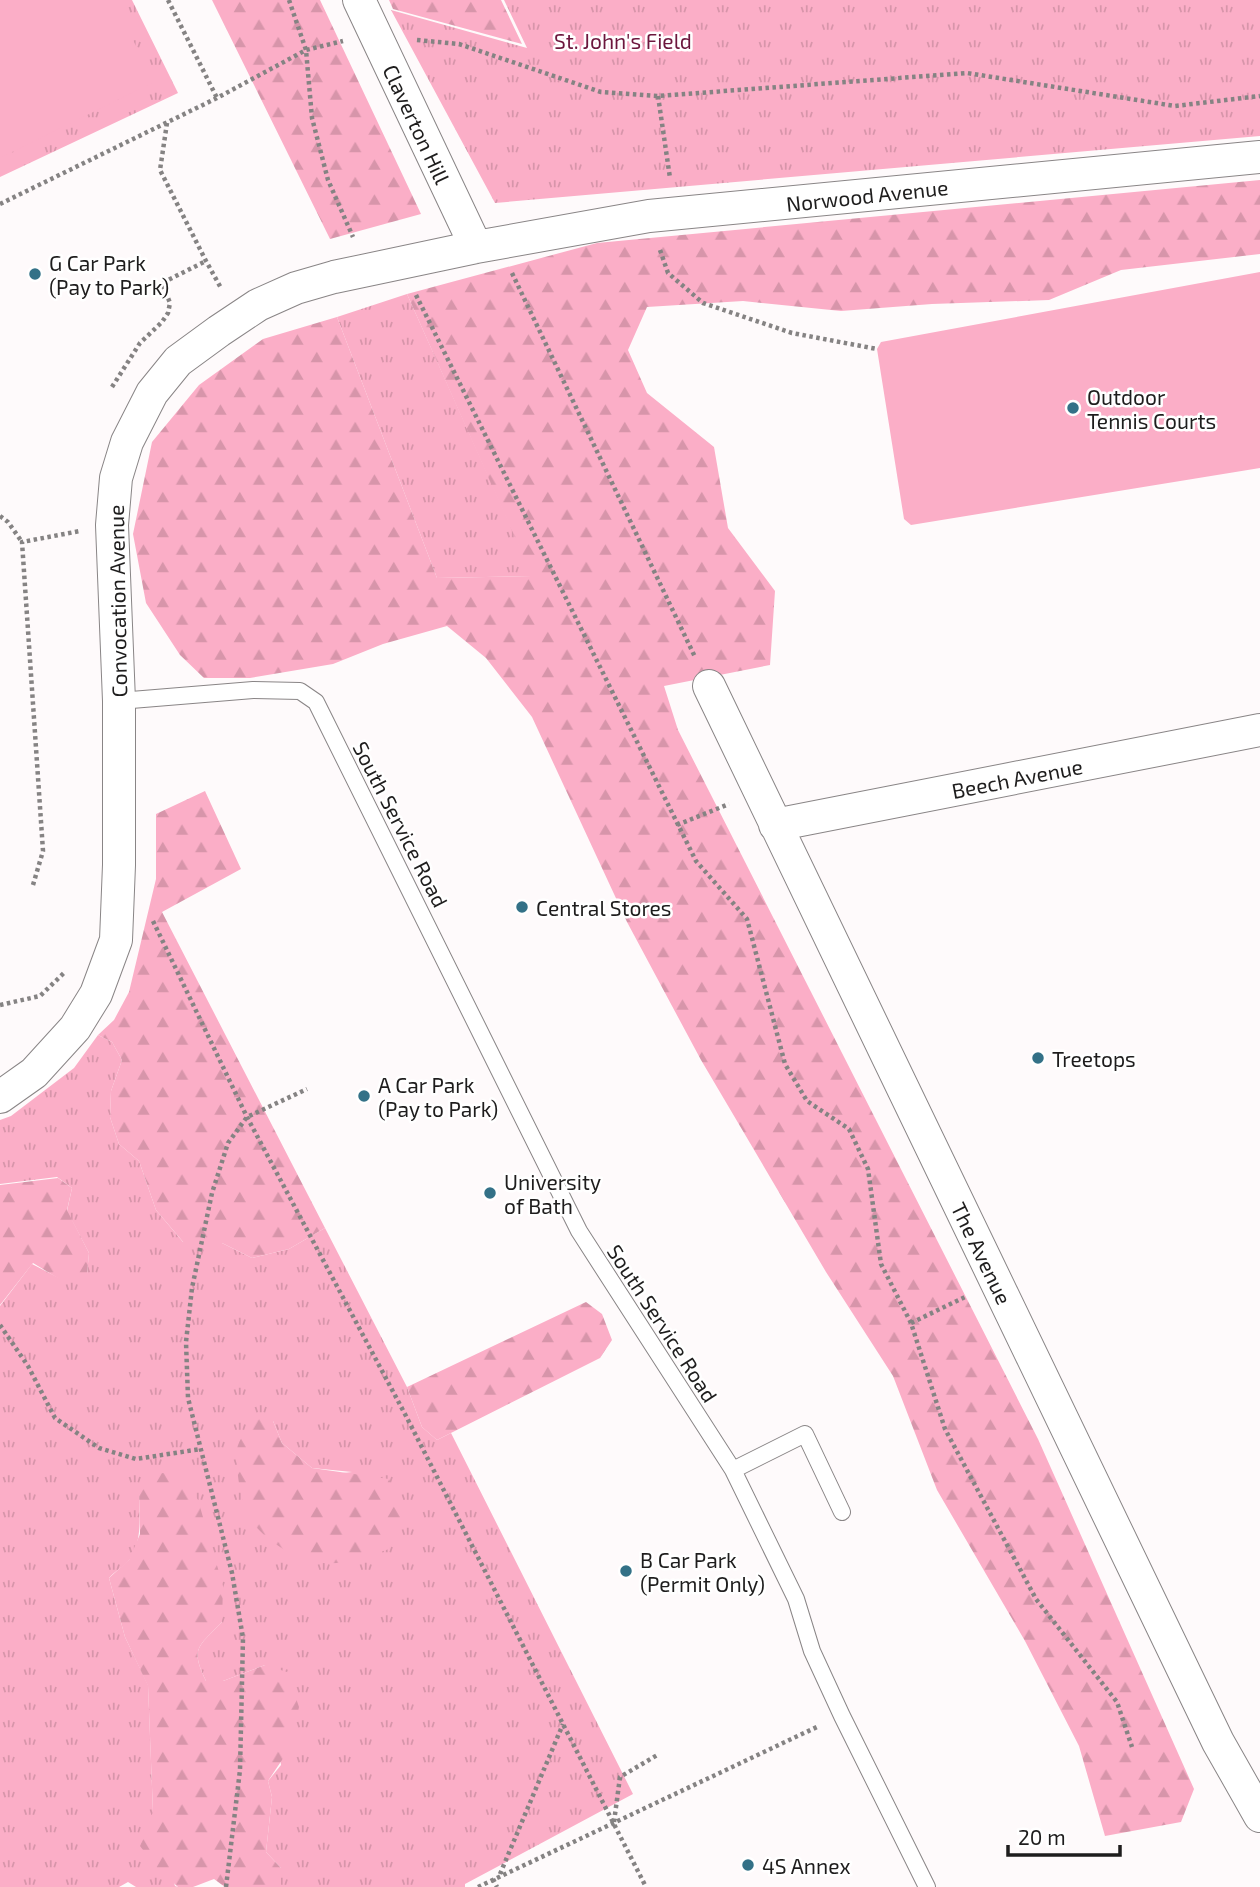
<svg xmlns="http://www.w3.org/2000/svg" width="1260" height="1887" font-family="'Exo 2',sans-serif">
<defs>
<pattern id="grass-tufts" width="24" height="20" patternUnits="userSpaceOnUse" patternTransform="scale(1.75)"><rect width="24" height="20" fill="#fbaec7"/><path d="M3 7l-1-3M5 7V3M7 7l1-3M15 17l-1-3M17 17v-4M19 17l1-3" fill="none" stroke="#d795aa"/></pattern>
<pattern id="forest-firs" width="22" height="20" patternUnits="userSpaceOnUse" patternTransform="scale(1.75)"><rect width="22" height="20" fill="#fbaec7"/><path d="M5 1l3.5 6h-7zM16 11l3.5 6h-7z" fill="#d795aa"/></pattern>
</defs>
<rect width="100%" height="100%" fill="#fefafb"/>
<path fill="url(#grass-tufts)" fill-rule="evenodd" d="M 0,0 L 132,0 L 178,93 L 0,177 Z
M 504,0 L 1260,0 L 1260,136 L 495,203 L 391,10 L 527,48 Z
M 407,294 L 533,576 L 437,578 L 337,317 Z
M 98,1035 L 112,1042 L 122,1060 L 111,1091 L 110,1117 L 119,1144 L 139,1161 L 156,1210 L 183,1242 L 222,1243 L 252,1258 L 289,1249 L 325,1228 L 407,1387 L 422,1427 L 437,1440 L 451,1433 L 633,1794 L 465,1884 L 465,1887 L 281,1887 L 281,1868 L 266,1852 L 272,1797 L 268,1781 L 281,1765 L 265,1665 L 223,1681 L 206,1681 C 190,1648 198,1647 222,1622 L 139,1493 C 139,1516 143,1539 130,1559 C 125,1566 115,1571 109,1578 L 125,1637 L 148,1685 L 153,1812 L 175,1886 L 178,1887 L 136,1887 L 128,1882 L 119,1887 L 0,1887 L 0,1306 L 32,1264 L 61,1279 L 87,1274 L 89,1253 L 67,1211 L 72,1188 L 57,1177 L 0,1184 L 0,1120 L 11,1116 L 74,1068 ZM 273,1421 L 282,1443 L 312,1468 L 352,1472 L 239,1484 Z"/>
<path fill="url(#forest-firs)" d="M 212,0 L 320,0 L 421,214 L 330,239 Z
M 389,0 L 501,0 L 522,44 L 393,9 Z
M 1260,180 L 1260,254 L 1121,270 L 1049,300 L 932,304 L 841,311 L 743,301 L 647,307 L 628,350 L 647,393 L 714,447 L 728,528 L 775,591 L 770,665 L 664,686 L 678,730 L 1038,1439 L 1194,1789 L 1181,1822 L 1105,1836 L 1079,1746 L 1025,1641 L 937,1490 L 893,1376 L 826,1272 L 701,1060 L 627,922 L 532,717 L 486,658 L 447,626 L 383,644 L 333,664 L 250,678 L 204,678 L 180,655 L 146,603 L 133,534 L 152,442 L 199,385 L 263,339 L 337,317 L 437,578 L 532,576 L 407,294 L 597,243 Z
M 205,791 L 241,869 L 162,912 L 325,1228 L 289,1249 L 252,1258 L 222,1243 L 184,1243 L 156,1210 L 139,1161 L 119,1144 L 110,1117 L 111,1091 L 122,1060 L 112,1042 L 98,1035 L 114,1020 L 129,992 L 156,879 L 156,814 Z
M 58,1178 L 72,1188 L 67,1210 L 89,1253 L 87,1275 L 61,1280 L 33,1263 L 0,1305 L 0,1185 Z
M 586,1302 L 602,1314 L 612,1340 L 600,1358 L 437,1440 L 422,1427 L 407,1387 Z
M 263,1416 L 273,1421 L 282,1443 L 312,1468 L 389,1479 L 405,1517 L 389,1549 C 366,1557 340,1567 315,1562 C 293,1559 262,1537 249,1518 C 241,1504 235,1465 237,1449 C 239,1437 253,1422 263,1416 Z
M 160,1473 L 182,1474 L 198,1500 L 223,1586 L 222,1622 C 198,1647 190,1648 206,1681 L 223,1681 L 265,1665 L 287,1672 L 299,1707 L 290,1748 L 268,1781 L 272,1797 L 266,1852 L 281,1868 L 281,1887 L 225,1887 L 214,1879 L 193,1887 L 178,1887 L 156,1867 L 140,1846 L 153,1812 L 148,1686 L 125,1637 L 109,1578 L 129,1560 L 140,1534 L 139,1493 Z"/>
<path fill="#fbaec7" d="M 0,0 L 113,0 L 154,82 L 0,158 Z
M 1260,272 L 1260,468 L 911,525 L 904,519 L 877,349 L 881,342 Z"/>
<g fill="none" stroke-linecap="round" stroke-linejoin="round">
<g stroke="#898586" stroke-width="18">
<path id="service" d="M 119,701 L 253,690 L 300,691 L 316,702 L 579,1231 L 733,1470 L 796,1599 L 812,1651 L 842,1716 L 927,1887
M 733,1470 L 805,1434 L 842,1512"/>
</g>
<g stroke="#898586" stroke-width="34">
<path id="minor" d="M 359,0 L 476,247
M 709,686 L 1218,1742 L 1260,1816
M 775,825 L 1260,730
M 0,1097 L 34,1073 L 75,1028 L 96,994 L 116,940 L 119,865 L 119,701 L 112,525 L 116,478 L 127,442 L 152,393 L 178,361 L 219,331 L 258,305 L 296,288 L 334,277 L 476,247 L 649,216 L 1260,157"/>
</g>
<path stroke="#858383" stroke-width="4.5" stroke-dasharray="3.5 3.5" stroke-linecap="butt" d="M 168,0 L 217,98
M 289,0 L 306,50 L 312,118 L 328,180 L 353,237
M 417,40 L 459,44 L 601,92 L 658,96 L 967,73 L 1175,106 L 1260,96
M 658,96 L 670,178
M 167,123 L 160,170 L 206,261 L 221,288
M 0,204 L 217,98 L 306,50 L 343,41
M 660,250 L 668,273 L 703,303 L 792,333 L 877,349
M 512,273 L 695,657
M 416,295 L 696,861 L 747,919 L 785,1064 L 807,1101 L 849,1129 L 868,1169 L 881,1264 L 911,1323 L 945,1429 L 1036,1599 L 1117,1702 L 1132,1747
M 112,387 L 140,343 L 162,322 L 168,313 L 170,303 L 162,283 L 206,261
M 0,516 L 8,522 L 22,542
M 677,825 L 729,804
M 33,885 L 43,851 L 22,542 L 80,531
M 153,921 L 247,1117 L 406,1416 L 646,1887
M 0,1005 L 40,996 L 65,972
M 911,1323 L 967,1296
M 0,1325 L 28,1366 L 55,1418 L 99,1448 L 136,1459 L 201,1449
M 614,1822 L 620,1777 L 659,1754
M 500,1874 L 563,1724
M 493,1879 L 497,1887
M 226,1887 L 240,1770 L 243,1638 L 232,1573 L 188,1398 L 186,1342 L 192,1288 L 212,1193 L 228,1143 L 247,1117 L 307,1089
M 478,1887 L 819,1726"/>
<use href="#service" stroke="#fff" stroke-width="16"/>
<use href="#minor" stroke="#fff" stroke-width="32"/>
</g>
<g fill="#337187" stroke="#fff" stroke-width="2.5">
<circle cx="35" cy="274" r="7"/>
<circle cx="1073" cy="408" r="7"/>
<circle cx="522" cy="907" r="7"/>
<circle cx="1038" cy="1058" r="7"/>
<circle cx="364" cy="1096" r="7"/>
<circle cx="490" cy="1193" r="7"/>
<circle cx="626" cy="1571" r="7"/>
<circle cx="748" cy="1865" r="7"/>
</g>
<g text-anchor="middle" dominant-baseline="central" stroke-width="5" stroke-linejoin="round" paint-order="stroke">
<g font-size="21" fill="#6c163d" stroke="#fff">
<text x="623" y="40">St. John's Field</text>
</g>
<g font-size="21" fill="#1e1d1d" stroke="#fff">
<text transform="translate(417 124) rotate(65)">Claverton Hill</text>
<text transform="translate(867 195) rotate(-6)">Norwood Avenue</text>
<text transform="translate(117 601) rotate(-91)">Convocation Avenue</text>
<text transform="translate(1017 778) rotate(-11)">Beech Avenue</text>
<text transform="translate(401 824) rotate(63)">South Service Road</text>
<text transform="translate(982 1253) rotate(64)">The Avenue</text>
<text transform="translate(663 1323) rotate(57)">South Service Road</text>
</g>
<g font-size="21" fill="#1e1d1d" stroke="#fff" text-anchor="start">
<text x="49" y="262">G Car Park<tspan x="49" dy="24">(Pay to Park)</tspan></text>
<text x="1087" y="396">Outdoor<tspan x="1087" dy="24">Tennis Courts</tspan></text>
<text x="536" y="907">Central Stores</text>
<text x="1052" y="1058">Treetops</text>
<text x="378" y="1084">A Car Park<tspan x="378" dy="24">(Pay to Park)</tspan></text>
<text x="504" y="1181">University<tspan x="504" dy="24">of Bath</tspan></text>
<text x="640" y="1559">B Car Park<tspan x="640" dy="24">(Permit Only)</tspan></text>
<text x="762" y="1865">4S Annex</text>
</g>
</g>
<path d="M1008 1845v10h112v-10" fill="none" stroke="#1e1d1d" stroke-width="3.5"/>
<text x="1018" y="1845" font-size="21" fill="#1e1d1d" stroke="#ffffff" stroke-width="5" paint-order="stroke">20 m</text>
</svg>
